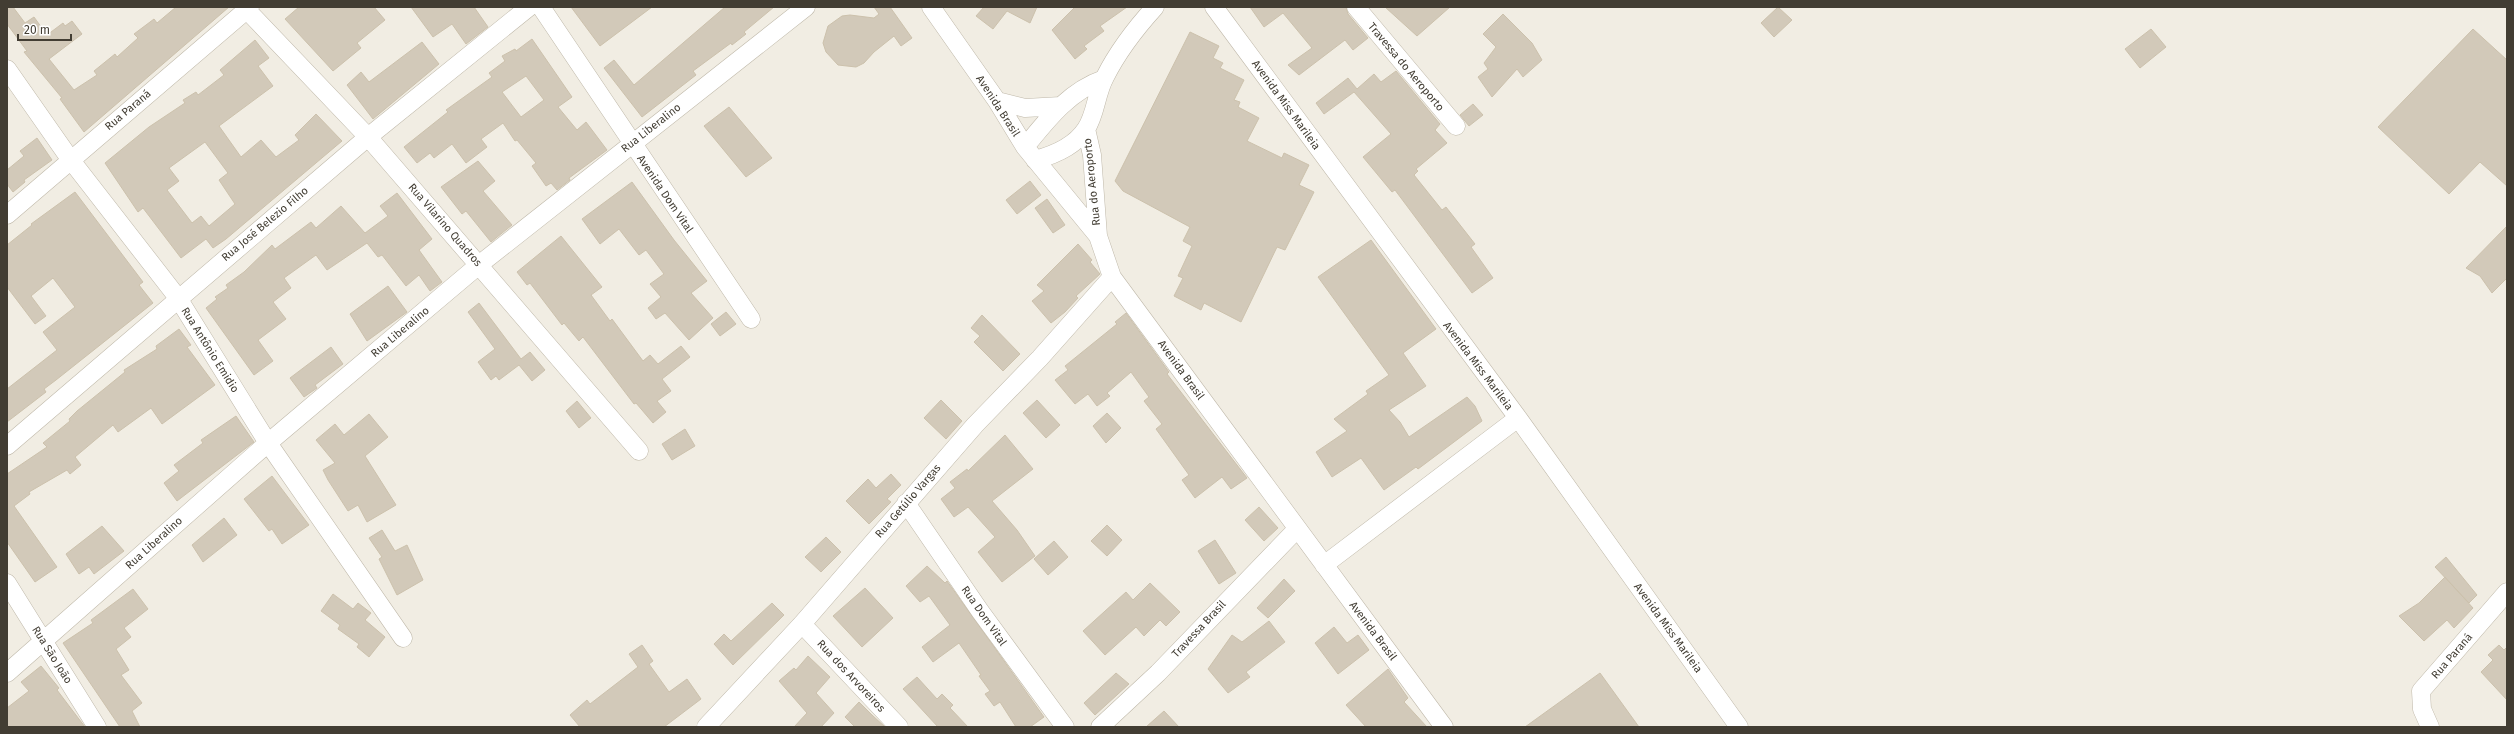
<svg xmlns="http://www.w3.org/2000/svg" width="2514" height="734" font-family="'Fira Sans',sans-serif">
<rect width="100%" height="100%" fill="#f1ede3"/>
<path fill="#d2c9b9" stroke="#ccc1ac" fill-rule="evenodd" d="M 7,7 L 13,7 L 25,23 L 34,17 L 47,35 L 63,23 L 65,26 L 72,21 L 82,34 L 49,59 L 74,90 L 97,75 L 94,71 L 115,54 L 117,57 L 138,38 L 134,34 L 154,19 L 157,23 L 176,7 L 229,7 L 84,132 L 60,99 L 62,98 L 24,52 L 27,51 L 7,24 Z
M 299,7 L 374,7 L 385,20 L 357,43 L 361,48 L 333,71 L 285,19 Z
M 411,7 L 474,7 L 488,27 L 466,44 L 452,24 L 433,37 Z
M 571,7 L 652,7 L 600,46 Z
M 725,7 L 774,7 L 744,32 L 746,34 L 732,45 L 731,43 L 693,71 L 696,75 L 642,117 L 604,68 L 614,60 L 634,85 Z
M 874,7 L 890,7 L 912,38 L 901,46 L 894,36 L 874,52 L 864,63 L 856,67 L 838,65 L 826,52 L 823,43 L 828,26 L 842,16 L 850,15 L 874,18 L 879,14 Z
M 984,7 L 1037,7 L 1030,23 L 1007,11 L 993,29 L 976,16 Z
M 1075,7 L 1127,7 L 1100,26 L 1104,31 L 1084,46 L 1087,49 L 1075,59 L 1052,30 Z
M 1250,7 L 1346,7 L 1348,14 L 1368,38 L 1353,50 L 1345,40 L 1299,75 L 1288,65 L 1312,48 L 1283,13 L 1264,27 Z
M 1385,7 L 1450,7 L 1417,36 Z
M 1778,7 L 1792,20 L 1774,37 L 1761,23 Z
M 1503,14 L 1532,43 L 1542,60 L 1523,77 L 1517,69 L 1492,97 L 1478,77 L 1488,69 L 1484,63 L 1496,47 L 1483,34 Z
M 2151,29 L 2166,47 L 2140,68 L 2125,49 Z
M 2473,29 L 2507,60 L 2507,186 L 2480,162 L 2449,194 L 2378,127 Z
M 1190,32 L 1219,46 L 1213,58 L 1223,63 L 1220,68 L 1244,80 L 1234,100 L 1240,102 L 1238,107 L 1259,118 L 1247,141 L 1282,158 L 1284,153 L 1309,165 L 1299,185 L 1314,192 L 1285,250 L 1277,247 L 1241,322 L 1204,303 L 1201,310 L 1174,296 L 1183,278 L 1178,276 L 1192,246 L 1183,241 L 1190,227 L 1123,191 L 1115,181 Z
M 532,39 L 572,97 L 558,107 L 577,130 L 586,122 L 607,150 L 569,178 L 570,180 L 557,190 L 551,183 L 546,186 L 532,166 L 536,163 L 517,140 L 515,141 L 503,123 L 481,139 L 487,147 L 466,163 L 452,144 L 434,158 L 430,153 L 417,163 L 404,147 L 448,112 L 446,110 L 492,77 L 489,73 L 505,61 L 502,56 L 515,49 L 516,51 ZM 526,76 L 544,100 L 521,117 L 502,92 Z
M 255,40 L 269,58 L 258,66 L 273,86 L 219,126 L 241,157 L 261,140 L 276,157 L 299,140 L 295,135 L 316,114 L 342,141 L 226,239 L 213,248 L 206,239 L 181,258 L 143,208 L 138,212 L 105,163 L 149,127 L 185,103 L 183,100 L 196,92 L 198,95 L 224,75 L 220,70 ZM 205,142 L 228,173 L 219,180 L 235,204 L 209,226 L 201,216 L 192,223 L 167,190 L 179,181 L 169,168 Z
M 422,42 L 439,64 L 373,119 L 347,85 L 361,72 L 369,82 Z
M 1396,71 L 1440,124 L 1435,130 L 1447,143 L 1416,169 L 1418,171 L 1414,175 L 1442,210 L 1446,207 L 1475,244 L 1471,247 L 1493,278 L 1472,293 L 1395,190 L 1392,192 L 1363,157 L 1391,134 L 1354,92 L 1324,114 L 1316,103 L 1348,78 L 1357,89 L 1374,74 L 1381,82 Z
M 1473,104 L 1483,115 L 1469,126 L 1460,115 Z
M 729,107 L 772,158 L 746,177 L 704,126 Z
M 37,138 L 52,160 L 24,180 L 25,182 L 13,192 L 7,184 L 7,170 L 24,156 L 20,151 Z
M 478,161 L 495,181 L 483,191 L 512,225 L 491,242 L 466,211 L 462,214 L 441,187 Z
M 1030,181 L 1041,195 L 1017,214 L 1006,200 Z
M 632,182 L 674,240 L 707,281 L 691,293 L 713,318 L 689,340 L 665,313 L 656,319 L 648,308 L 661,297 L 650,284 L 664,274 L 646,250 L 639,255 L 619,229 L 600,244 L 582,219 Z
M 75,192 L 143,282 L 139,285 L 153,303 L 56,380 L 44,389 L 46,392 L 7,422 L 7,389 L 57,350 L 43,332 L 75,307 L 53,278 L 31,296 L 46,316 L 35,324 L 7,287 L 7,245 L 32,225 L 31,224 Z
M 397,193 L 432,239 L 419,250 L 442,282 L 430,291 L 419,275 L 406,286 L 382,255 L 378,257 L 367,243 L 327,270 L 316,255 L 284,278 L 291,288 L 273,302 L 286,319 L 258,340 L 273,361 L 254,375 L 206,308 L 217,299 L 215,297 L 228,288 L 226,285 L 244,272 L 272,245 L 275,249 L 311,222 L 316,228 L 341,206 L 365,233 L 388,216 L 380,206 Z
M 1047,199 L 1065,225 L 1053,233 L 1035,208 Z
M 2507,226 L 2507,278 L 2492,293 L 2480,276 L 2466,268 Z
M 561,236 L 602,287 L 591,295 L 610,321 L 612,319 L 643,361 L 650,355 L 658,364 L 681,346 L 690,357 L 662,379 L 671,391 L 657,401 L 666,412 L 653,423 L 636,403 L 634,404 L 583,337 L 579,341 L 564,323 L 562,325 L 530,283 L 527,285 L 517,272 Z
M 1371,240 L 1436,329 L 1403,353 L 1426,386 L 1389,410 L 1400,422 L 1409,437 L 1467,397 L 1475,406 L 1482,421 L 1418,469 L 1416,467 L 1384,490 L 1361,458 L 1332,477 L 1316,452 L 1347,431 L 1334,419 L 1368,394 L 1366,391 L 1389,375 L 1318,277 Z
M 1078,244 L 1092,260 L 1090,262 L 1100,274 L 1076,296 L 1078,298 L 1065,312 L 1051,323 L 1032,301 L 1044,291 L 1037,285 Z
M 388,286 L 407,312 L 367,341 L 350,314 Z
M 479,303 L 521,359 L 530,352 L 545,370 L 532,381 L 519,365 L 499,380 L 496,376 L 491,380 L 478,362 L 495,349 L 468,312 Z
M 726,312 L 736,324 L 720,336 L 711,324 Z
M 1126,313 L 1169,372 L 1167,374 L 1247,478 L 1231,489 L 1222,477 L 1195,498 L 1182,480 L 1189,475 L 1156,429 L 1162,424 L 1144,401 L 1149,397 L 1131,372 L 1107,393 L 1110,396 L 1097,406 L 1088,394 L 1075,404 L 1055,380 L 1068,370 L 1065,366 L 1117,324 L 1115,322 Z
M 982,315 L 1020,354 L 1003,371 L 974,342 L 980,336 L 971,328 Z
M 179,329 L 191,345 L 187,347 L 215,385 L 162,424 L 151,408 L 118,432 L 113,425 L 75,457 L 81,465 L 70,474 L 67,470 L 29,492 L 30,494 L 14,506 L 57,567 L 35,582 L 7,542 L 7,474 L 47,447 L 43,443 L 70,421 L 69,419 L 77,411 L 125,372 L 124,370 L 157,349 L 156,346 Z
M 331,347 L 343,364 L 315,385 L 317,388 L 304,397 L 290,378 Z
M 941,400 L 962,421 L 946,439 L 924,418 Z
M 1037,400 L 1060,425 L 1046,438 L 1023,413 Z
M 577,401 L 591,418 L 579,428 L 566,411 Z
M 1107,413 L 1121,428 L 1106,443 L 1093,426 Z
M 369,414 L 388,437 L 365,456 L 396,505 L 367,522 L 358,505 L 348,511 L 328,480 L 323,470 L 335,463 L 316,440 L 335,424 L 344,435 Z
M 236,416 L 254,442 L 177,501 L 164,483 L 179,471 L 174,465 L 203,443 L 201,440 Z
M 685,429 L 695,446 L 672,460 L 662,444 Z
M 1005,435 L 1033,469 L 992,501 L 1017,530 L 1035,556 L 1002,582 L 978,552 L 995,537 L 968,507 L 954,517 L 941,499 L 955,488 L 950,482 L 967,469 L 968,471 Z
M 891,474 L 901,485 L 887,499 L 891,502 L 869,524 L 846,501 L 868,479 L 876,488 Z
M 272,476 L 309,525 L 282,544 L 272,529 L 269,531 L 244,499 Z
M 1259,507 L 1278,528 L 1264,541 L 1245,520 Z
M 224,518 L 237,535 L 203,562 L 192,545 Z
M 1107,525 L 1122,540 L 1107,556 L 1091,541 Z
M 102,526 L 124,551 L 94,574 L 89,567 L 79,574 L 66,554 Z
M 382,530 L 395,551 L 407,545 L 423,580 L 397,595 L 379,559 L 382,557 L 369,538 Z
M 826,537 L 841,552 L 821,572 L 805,557 Z
M 1215,540 L 1236,573 L 1219,584 L 1198,551 Z
M 1054,541 L 1068,557 L 1048,575 L 1034,559 Z
M 2446,557 L 2477,595 L 2469,603 L 2435,567 Z
M 927,566 L 945,583 L 947,581 L 1044,717 L 1030,727 L 1016,727 L 1000,702 L 994,706 L 985,694 L 990,691 L 979,676 L 981,675 L 959,643 L 933,662 L 922,647 L 950,625 L 929,596 L 920,602 L 906,586 Z
M 2445,577 L 2473,608 L 2454,628 L 2447,620 L 2424,641 L 2399,616 L 2419,603 Z
M 1284,579 L 1295,591 L 1268,618 L 1257,608 Z
M 1150,583 L 1180,612 L 1166,626 L 1160,620 L 1144,636 L 1136,627 L 1105,655 L 1083,631 L 1126,592 L 1133,600 Z
M 865,588 L 893,618 L 862,647 L 833,616 Z
M 133,589 L 148,609 L 124,628 L 131,637 L 116,649 L 129,670 L 121,675 L 142,703 L 132,711 L 140,727 L 120,727 L 63,643 L 93,623 L 91,620 Z
M 333,594 L 353,609 L 358,603 L 371,613 L 365,620 L 385,637 L 369,657 L 357,647 L 359,644 L 338,629 L 340,625 L 321,611 Z
M 772,603 L 784,615 L 733,665 L 714,644 L 724,634 L 731,641 Z
M 1269,621 L 1285,642 L 1246,672 L 1250,677 L 1228,693 L 1208,669 L 1232,635 L 1242,642 Z
M 1334,627 L 1347,643 L 1358,635 L 1369,650 L 1338,674 L 1315,643 Z
M 642,645 L 653,661 L 649,664 L 669,692 L 687,679 L 701,699 L 664,727 L 580,727 L 570,715 L 587,700 L 590,704 L 638,667 L 629,654 Z
M 2499,645 L 2504,650 L 2507,647 L 2507,700 L 2481,672 L 2493,660 L 2488,655 Z
M 808,656 L 830,677 L 816,693 L 834,713 L 821,727 L 794,727 L 807,713 L 779,681 L 794,668 L 796,670 Z
M 41,666 L 59,688 L 57,690 L 85,727 L 7,727 L 7,708 L 29,691 L 21,682 Z
M 1388,669 L 1408,698 L 1404,702 L 1427,727 L 1366,727 L 1346,705 Z
M 1116,673 L 1129,684 L 1095,715 L 1084,703 Z
M 1600,673 L 1639,727 L 1525,727 Z
M 917,677 L 937,699 L 942,694 L 953,705 L 950,708 L 968,727 L 938,727 L 903,689 Z
M 859,702 L 872,715 L 885,727 L 855,727 L 845,717 Z
M 1164,711 L 1179,727 L 1146,727 Z"/>
<g fill="none" stroke-linecap="round" stroke-linejoin="round">
<g stroke="#bfb8a9" stroke-width="19">
<path id="minor" d="M 244,7 L 368,137 L 639,451
M 541,7 L 751,319
M 931,7 L 997,101 L 1025,147 L 1098,236 L 1112,277 L 1444,727
M 1214,7 L 1518,418 L 1739,727
M 1356,7 L 1456,126
M 7,69 L 70,159 L 178,298 L 268,443 L 403,638
M 997,101 L 1025,108 L 1061,106
M 1086,129 L 1092,155 L 1098,236
M 1025,147 C 1047,120 1069,91 1104,79
M 1035,160 C 1054,155 1075,146 1086,129 C 1096,114 1096,93 1105,77 C 1118,51 1135,29 1155,7
M 7,215 L 250,7
M 7,446 L 368,137 L 529,7
M 906,503 L 980,611 L 1065,727
M 1324,565 L 1518,418
M 7,583 L 97,727
M 802,624 L 899,727
M 7,673 L 268,443 L 480,264 L 806,7
M 706,727 L 802,624 L 975,425 L 1040,358 L 1112,277
M 1100,727 L 1158,673 L 1297,529
M 2430,727 L 2422,709 L 2421,691 L 2507,592"/>
</g>
<use href="#minor" stroke="#fff" stroke-width="18"/>
</g>
<g text-anchor="middle" dominant-baseline="central" stroke-width="3.5" stroke-linejoin="round" paint-order="stroke">
<g font-size="11" fill="#423d33" stroke="#fff">
<text transform="translate(1406 67) rotate(50)">Travessa do Aeroporto</text>
<text transform="translate(1286 105) rotate(54)">Avenida Miss Marileia</text>
<text transform="translate(998 106) rotate(57)">Avenida Brasil</text>
<text transform="translate(128 110) rotate(-40)">Rua Paraná</text>
<text transform="translate(651 128) rotate(-38)">Rua Liberalino</text>
<text transform="translate(1092 182) rotate(-96)">Rua do Aeroporto</text>
<text transform="translate(665 194) rotate(56)">Avenida Dom Vital</text>
<text transform="translate(265 224) rotate(-40)">Rua José Belezio Filho</text>
<text transform="translate(445 225) rotate(49)">Rua Vilarino Quadros</text>
<text transform="translate(400 332) rotate(-40)">Rua Liberalino</text>
<text transform="translate(210 350) rotate(58)">Rua Antônio Emidio</text>
<text transform="translate(1478 366) rotate(53)">Avenida Miss Marileia</text>
<text transform="translate(1181 370) rotate(54)">Avenida Brasil</text>
<text transform="translate(908 501) rotate(-49)">Rua Getúlio Vargas</text>
<text transform="translate(154 543) rotate(-42)">Rua Liberalino</text>
<text transform="translate(984 616) rotate(55)">Rua Dom Vital</text>
<text transform="translate(1668 628) rotate(54)">Avenida Miss Marileia</text>
<text transform="translate(1199 629) rotate(-47)">Travessa Brasil</text>
<text transform="translate(1373 631) rotate(53)">Avenida Brasil</text>
<text transform="translate(52 655) rotate(58)">Rua São João</text>
<text transform="translate(2452 656) rotate(-49)">Rua Paraná</text>
<text transform="translate(851 676) rotate(47)">Rua dos Arvoreiros</text>
</g>
</g>
<rect width="2514" height="734" fill="none" stroke="#423d33" stroke-width="16"/>
<path d="M18 34v6h53v-6" fill="none" stroke="#423d33" stroke-width="2"/>
<text x="24" y="34" font-size="12" fill="#423d33" stroke="#ffffff" stroke-width="3" paint-order="stroke">20 m</text>
</svg>
